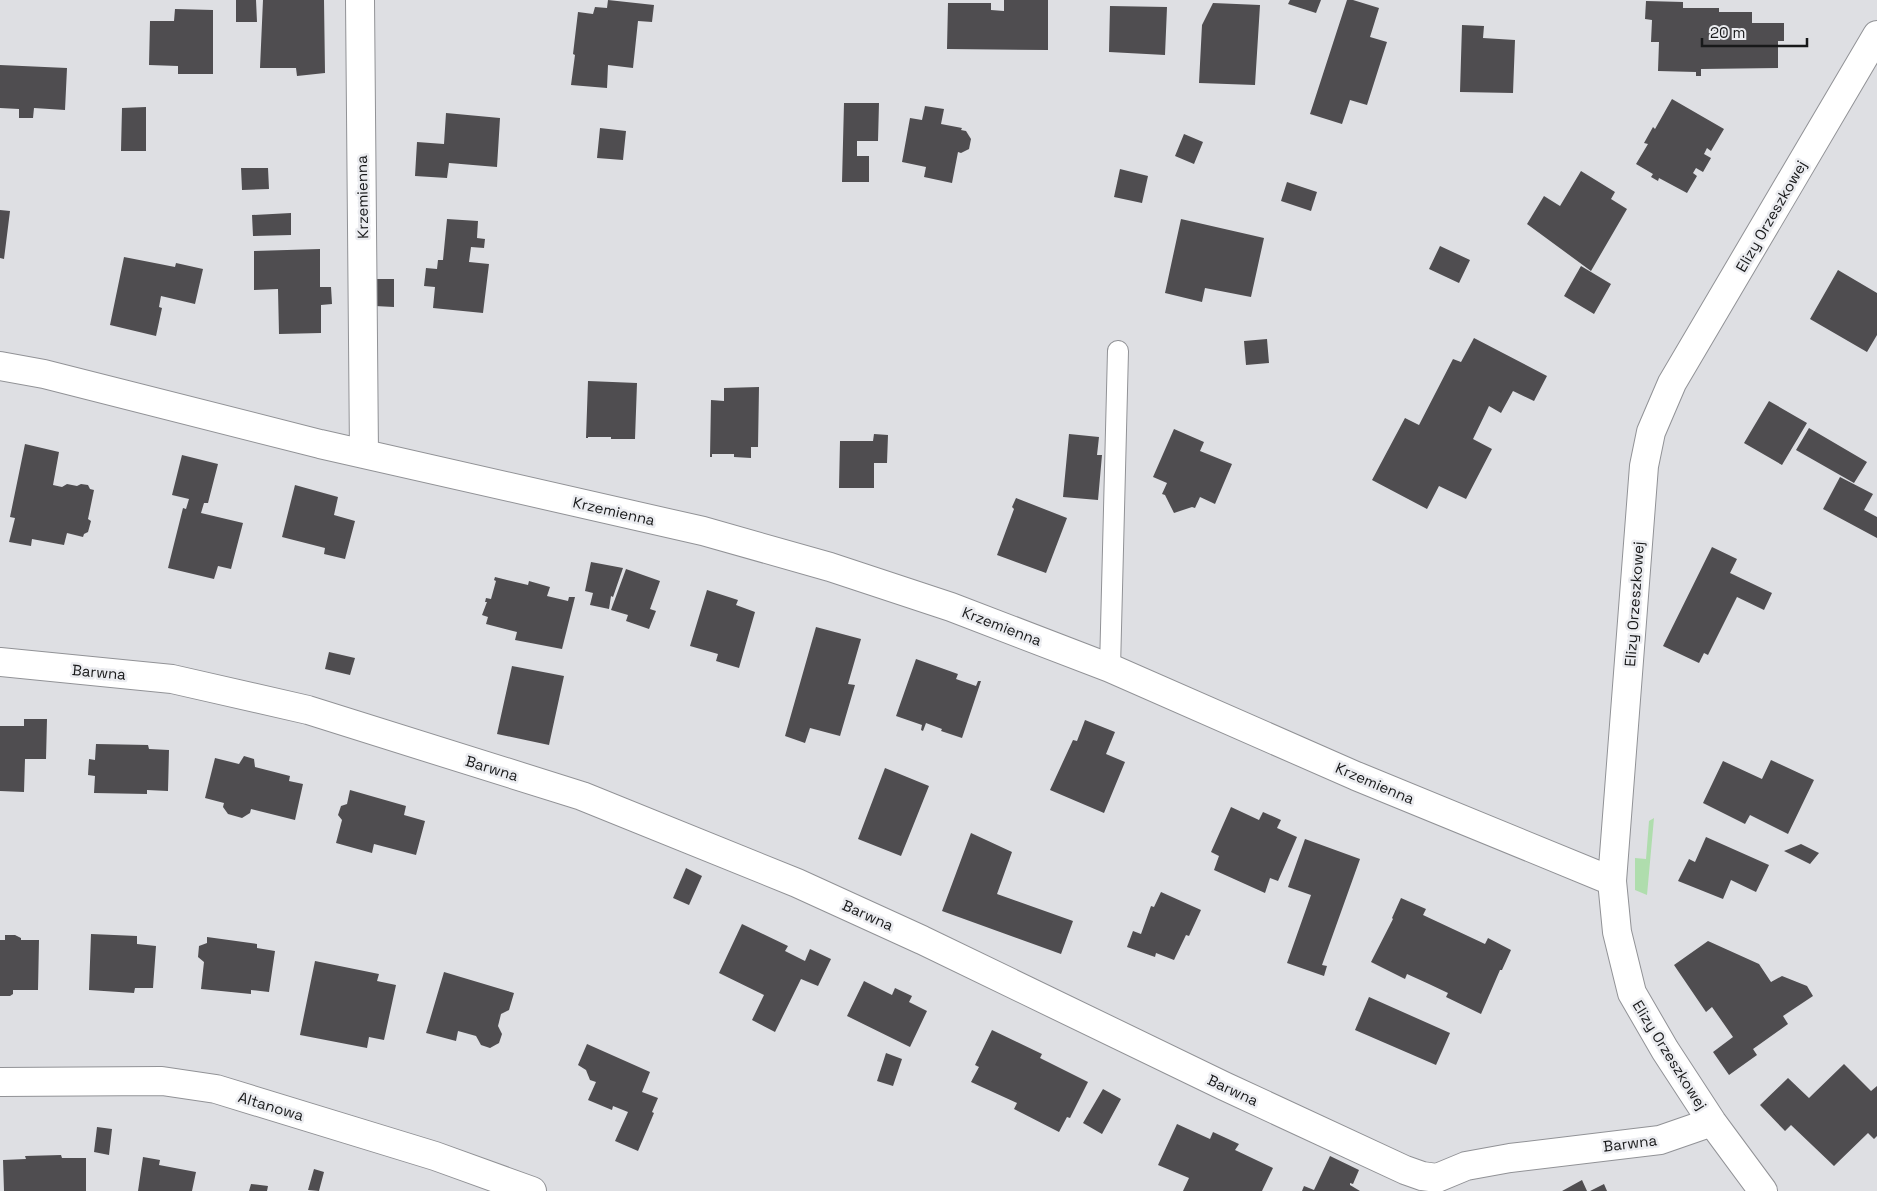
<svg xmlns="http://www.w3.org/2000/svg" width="1877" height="1191" font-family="'Space Grotesk',sans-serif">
<rect width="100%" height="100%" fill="#dedfe3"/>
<path fill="#afddad" d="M 1654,818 L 1647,895 L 1635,890 L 1635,858 L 1646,859 L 1649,821 Z"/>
<path fill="#4f4d50" d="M 236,0 L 256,0 L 257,22 L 236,22 Z
M 263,0 L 324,0 L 325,73 L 297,76 L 296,68 L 260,68 Z
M 608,0 L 654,5 L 652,22 L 638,21 L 633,68 L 608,65 L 607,88 L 571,85 L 575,55 L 573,54 L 578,12 L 593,14 L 595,7 L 607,8 Z
M 1004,0 L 1048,0 L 1048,50 L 947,49 L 948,3 L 991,3 L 991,10 L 1004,11 Z
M 1290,0 L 1321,0 L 1316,13 L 1288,4 Z
M 1347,0 L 1353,0 L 1379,8 L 1370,37 L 1387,42 L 1367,105 L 1350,100 L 1342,124 L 1310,114 Z
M 1646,1 L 1683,2 L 1683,8 L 1719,8 L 1719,12 L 1752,12 L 1752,23 L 1784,23 L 1784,41 L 1778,41 L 1778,68 L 1701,69 L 1701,76 L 1696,76 L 1696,72 L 1658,71 L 1659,42 L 1651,42 L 1652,20 L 1645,19 Z
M 1213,3 L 1260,5 L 1255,85 L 1199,83 L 1202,25 Z
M 1110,6 L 1167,7 L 1165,55 L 1109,52 Z
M 175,9 L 213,10 L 213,74 L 178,74 L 178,66 L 149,65 L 150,21 L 174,21 Z
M 1462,25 L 1484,26 L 1483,38 L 1515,40 L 1513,93 L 1460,92 Z
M 0,65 L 67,68 L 65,110 L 34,108 L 33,118 L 19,118 L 19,109 L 0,108 Z
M 1672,99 L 1724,129 L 1711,151 L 1707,148 L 1704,154 L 1711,158 L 1703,172 L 1696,168 L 1693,173 L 1697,176 L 1687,193 L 1659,178 L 1658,181 L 1651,177 L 1653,174 L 1636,164 L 1648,144 L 1644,143 L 1653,127 L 1655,129 Z
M 844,103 L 879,103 L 878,141 L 857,141 L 857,156 L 869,156 L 869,182 L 842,182 Z
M 925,106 L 944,109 L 941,124 L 962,128 L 961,130 L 966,131 L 971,139 L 969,149 L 961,153 L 958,152 L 952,183 L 924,177 L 926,167 L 902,162 L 910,118 L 922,120 Z
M 146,107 L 146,151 L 121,151 L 122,108 Z
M 446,113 L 500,118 L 497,167 L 449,163 L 447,178 L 415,176 L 417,142 L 444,144 Z
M 600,128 L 626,131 L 623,160 L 597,158 Z
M 1184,134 L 1203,142 L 1194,164 L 1175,156 Z
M 241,168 L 268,168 L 269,189 L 242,190 Z
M 1120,169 L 1148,176 L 1142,203 L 1114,197 Z
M 1581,171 L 1615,192 L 1611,199 L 1627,209 L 1591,271 L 1527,224 L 1544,196 L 1560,206 Z
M 1287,182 L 1317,192 L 1311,211 L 1281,201 Z
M 0,210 L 10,211 L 4,259 L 0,258 Z
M 291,213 L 291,235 L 253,236 L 252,215 Z
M 447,219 L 478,221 L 477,238 L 485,239 L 484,248 L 471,247 L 469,262 L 489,264 L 483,313 L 433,308 L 435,287 L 424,286 L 426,268 L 437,269 L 438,260 L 443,260 Z
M 1181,219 L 1264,238 L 1251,297 L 1205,288 L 1202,302 L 1165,293 Z
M 1440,246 L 1470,260 L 1459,283 L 1429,269 Z
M 320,249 L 320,287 L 331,287 L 332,304 L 321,305 L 321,333 L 279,334 L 278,289 L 254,290 L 254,251 Z
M 124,257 L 175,267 L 176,263 L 203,269 L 195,304 L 161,296 L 159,307 L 162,308 L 156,336 L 110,325 Z
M 1581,266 L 1611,284 L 1594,314 L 1564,296 Z
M 1838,270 L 1877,293 L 1877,335 L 1867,352 L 1810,319 Z
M 375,279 L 394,279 L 394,307 L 375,306 Z
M 1474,338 L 1547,376 L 1534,401 L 1513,391 L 1501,413 L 1489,406 L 1473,439 L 1492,449 L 1466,499 L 1439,486 L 1427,509 L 1372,480 L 1405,418 L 1419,425 L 1453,359 L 1461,362 Z
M 1267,339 L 1269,363 L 1246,365 L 1244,341 Z
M 588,381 L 637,383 L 635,439 L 611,439 L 611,437 L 588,437 L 588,438 L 586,438 Z
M 759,387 L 758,447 L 751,447 L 751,458 L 734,457 L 734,454 L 712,454 L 712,457 L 710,457 L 711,400 L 724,401 L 724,388 Z
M 1769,401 L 1807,423 L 1782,465 L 1744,443 Z
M 1809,428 L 1867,462 L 1854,483 L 1796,450 Z
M 1174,429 L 1204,442 L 1200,451 L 1232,464 L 1215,504 L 1200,497 L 1195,508 L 1192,507 L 1174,513 L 1165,495 L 1162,494 L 1167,483 L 1153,477 Z
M 874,434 L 888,435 L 887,463 L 874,463 L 874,488 L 839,488 L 840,441 L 873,441 Z
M 1069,434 L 1099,437 L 1097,455 L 1102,455 L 1098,500 L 1063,497 Z
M 25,444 L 59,452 L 53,485 L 62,487 L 67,484 L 77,486 L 81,484 L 88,485 L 90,489 L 94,490 L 88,519 L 91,521 L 88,532 L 84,534 L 83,537 L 67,533 L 64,545 L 32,539 L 31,546 L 9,542 L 15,518 L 10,517 Z
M 182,455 L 218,464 L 208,503 L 204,503 L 201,513 L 243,523 L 231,569 L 218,566 L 214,579 L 168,568 L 183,508 L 186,509 L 189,499 L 172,495 Z
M 1840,477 L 1873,494 L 1864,510 L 1877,517 L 1877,538 L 1823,509 Z
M 295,485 L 338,497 L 334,515 L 355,521 L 345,559 L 324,554 L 325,548 L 282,537 Z
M 1016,498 L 1067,518 L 1046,573 L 997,555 L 1014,509 L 1012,507 Z
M 1712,547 L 1737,559 L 1730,573 L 1772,593 L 1764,610 L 1737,597 L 1708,655 L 1704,653 L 1699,663 L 1663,646 Z
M 591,562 L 623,568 L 613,597 L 611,596 L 609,609 L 590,605 L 593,593 L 585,591 Z
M 626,569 L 660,581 L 650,609 L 656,611 L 649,629 L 626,621 L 628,615 L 611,610 Z
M 495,577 L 528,585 L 529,581 L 550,587 L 547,596 L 568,601 L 569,597 L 575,597 L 562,649 L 515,640 L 517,632 L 486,624 L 488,617 L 482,615 L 487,602 L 485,602 L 486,598 L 491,599 L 496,581 L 494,580 Z
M 707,590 L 738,600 L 736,605 L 755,612 L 739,668 L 716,661 L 718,654 L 690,646 Z
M 816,627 L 861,639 L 848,684 L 855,685 L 840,736 L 810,728 L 805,743 L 785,736 Z
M 329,652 L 355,658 L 350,675 L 325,669 Z
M 916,659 L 958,674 L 956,679 L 976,686 L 978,681 L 981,681 L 962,738 L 941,731 L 942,729 L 926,723 L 923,731 L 921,730 L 922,725 L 896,716 Z
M 512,666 L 564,676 L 549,745 L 497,734 Z
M 24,719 L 47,719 L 46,759 L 25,759 L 24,792 L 0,791 L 0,726 L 24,726 Z
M 1085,720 L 1115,732 L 1106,754 L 1125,762 L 1104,813 L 1050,790 L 1073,740 L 1077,741 Z
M 96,744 L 148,745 L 149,749 L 169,750 L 168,791 L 147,790 L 147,794 L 94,793 L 95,776 L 88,775 L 89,759 L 95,760 Z
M 244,756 L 254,759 L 255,767 L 290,776 L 289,781 L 303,784 L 295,820 L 251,809 L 250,813 L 242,818 L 228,814 L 223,807 L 224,803 L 205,798 L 215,758 L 239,764 Z
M 1771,760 L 1814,780 L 1788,834 L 1750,815 L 1745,824 L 1703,803 L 1723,761 L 1762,779 Z
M 885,768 L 929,786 L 901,856 L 858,839 Z
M 350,790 L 406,806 L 404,815 L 425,821 L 416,855 L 374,844 L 372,853 L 336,843 L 342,820 L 338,815 L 341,806 L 347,804 Z
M 1231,807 L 1259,820 L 1263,812 L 1281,820 L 1277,828 L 1297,837 L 1278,881 L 1270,878 L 1265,893 L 1214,870 L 1219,856 L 1211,852 Z
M 971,833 L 1012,852 L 997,894 L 1073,921 L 1061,954 L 942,911 Z
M 1706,837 L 1769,865 L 1756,892 L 1731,880 L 1723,899 L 1678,881 L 1689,859 L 1695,862 Z
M 1305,839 L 1360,859 L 1322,965 L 1327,966 L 1324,976 L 1287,963 L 1311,895 L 1288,887 Z
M 1801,844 L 1819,853 L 1810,864 L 1784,851 Z
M 686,868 L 702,876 L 689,905 L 673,898 Z
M 1161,892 L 1201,910 L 1189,936 L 1186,935 L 1174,960 L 1156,953 L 1155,957 L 1127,947 L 1133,931 L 1141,934 L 1151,906 L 1154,907 Z
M 1401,898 L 1426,909 L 1423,915 L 1485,944 L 1488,938 L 1511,950 L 1502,970 L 1500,970 L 1481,1014 L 1446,997 L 1448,993 L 1429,984 L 1407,974 L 1405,979 L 1371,962 L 1393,919 L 1392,918 Z
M 742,924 L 788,946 L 785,951 L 805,961 L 810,949 L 831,959 L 818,986 L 801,979 L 775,1032 L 752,1020 L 764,995 L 719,973 Z
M 91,934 L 137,936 L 137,944 L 156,946 L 153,988 L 135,988 L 134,993 L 89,990 Z
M 5,935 L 15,935 L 21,938 L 21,940 L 39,940 L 38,990 L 13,990 L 13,994 L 10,996 L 0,996 L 0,940 L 5,940 Z
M 207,937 L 257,944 L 257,948 L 275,951 L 269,992 L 251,990 L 251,994 L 201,989 L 204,962 L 198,957 L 199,946 L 207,943 Z
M 1708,941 L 1759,964 L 1771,982 L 1782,976 L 1807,986 L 1813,996 L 1783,1016 L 1788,1024 L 1753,1049 L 1757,1055 L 1729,1075 L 1713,1052 L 1733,1037 L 1712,1007 L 1706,1012 L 1674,965 Z
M 315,961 L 379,974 L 377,981 L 396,985 L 384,1040 L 369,1037 L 367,1048 L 300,1035 Z
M 444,972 L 514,993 L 509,1010 L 501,1014 L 498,1026 L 502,1034 L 499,1043 L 490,1048 L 481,1045 L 476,1036 L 458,1031 L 456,1041 L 426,1033 Z
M 864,981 L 892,995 L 895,988 L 912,996 L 909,1002 L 927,1011 L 910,1047 L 847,1016 Z
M 1369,997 L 1450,1033 L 1436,1065 L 1355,1030 Z
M 992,1030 L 1042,1054 L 1040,1058 L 1088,1082 L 1070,1118 L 1067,1117 L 1059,1132 L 1014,1109 L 1017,1103 L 971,1082 L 979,1067 L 975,1065 Z
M 587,1044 L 650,1072 L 642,1092 L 658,1098 L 652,1112 L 654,1113 L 638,1151 L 615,1141 L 628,1112 L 613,1106 L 612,1110 L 588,1100 L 596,1082 L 590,1080 L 586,1070 L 578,1065 Z
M 886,1053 L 902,1059 L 893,1086 L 877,1081 Z
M 1844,1064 L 1871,1091 L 1877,1086 L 1877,1136 L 1874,1139 L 1868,1133 L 1834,1166 L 1791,1125 L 1785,1131 L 1760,1105 L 1788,1078 L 1809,1098 Z
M 1103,1089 L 1121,1099 L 1102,1134 L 1083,1123 Z
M 1177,1124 L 1210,1139 L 1213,1132 L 1239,1144 L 1235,1150 L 1273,1168 L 1262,1191 L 1183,1191 L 1189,1178 L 1158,1165 Z
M 97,1127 L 112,1129 L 109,1155 L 94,1152 Z
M 61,1155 L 62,1158 L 86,1158 L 86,1191 L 4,1191 L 3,1160 L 26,1159 L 25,1156 Z
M 1330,1156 L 1359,1170 L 1353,1184 L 1350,1183 L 1350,1185 L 1360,1191 L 1302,1191 L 1304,1186 L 1314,1190 Z
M 143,1157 L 160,1160 L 159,1165 L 196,1172 L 192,1191 L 138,1191 Z
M 314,1169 L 324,1172 L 319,1191 L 308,1190 Z
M 1582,1180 L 1587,1191 L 1562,1191 Z
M 251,1184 L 268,1186 L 267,1191 L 249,1191 Z
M 1604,1184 L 1607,1191 L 1590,1191 Z"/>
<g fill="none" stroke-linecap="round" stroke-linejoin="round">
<g stroke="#919296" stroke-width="22">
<path id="service" d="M 1110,668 L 1118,351"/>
</g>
<g stroke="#919296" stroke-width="30">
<path id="minor" d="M 360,0 L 364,454
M 0,366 L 44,374 L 320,444 L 703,531 L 830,567 L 951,607 L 1110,668 L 1356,776 L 1612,881
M 0,662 L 172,679 L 308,710 L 582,796 L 797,883 L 922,940 L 1224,1086 L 1405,1170 L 1422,1176 L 1437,1178 L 1466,1166 L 1510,1158 L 1660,1140 L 1712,1122
M 0,1082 L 162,1081 L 216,1089 L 435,1156 L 532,1191
M 1763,1191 L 1712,1122 L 1665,1050 L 1632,993 L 1617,932 L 1612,881 L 1644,466 L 1651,432 L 1672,383 L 1877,35"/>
</g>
<use href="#service" stroke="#fff" stroke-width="20"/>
<use href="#minor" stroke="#fff" stroke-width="28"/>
</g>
<g text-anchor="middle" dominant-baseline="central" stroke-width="5" stroke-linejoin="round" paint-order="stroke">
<g font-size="15" fill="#18191a" stroke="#ebecf0">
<text transform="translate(362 197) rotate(-91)">Krzemienna</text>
<text transform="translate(1771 216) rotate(-60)">Elizy Orzeszkowej</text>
<text transform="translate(614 511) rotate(13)">Krzemienna</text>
<text transform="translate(1634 604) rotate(-86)">Elizy Orzeszkowej</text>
<text transform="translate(1002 626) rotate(21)">Krzemienna</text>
<text transform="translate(99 672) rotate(5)">Barwna</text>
<text transform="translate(492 768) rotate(17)">Barwna</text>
<text transform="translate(1375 783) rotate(23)">Krzemienna</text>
<text transform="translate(868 915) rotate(24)">Barwna</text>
<text transform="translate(1670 1055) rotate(58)">Elizy Orzeszkowej</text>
<text transform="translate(1233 1090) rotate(25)">Barwna</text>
<text transform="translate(271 1106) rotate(17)">Altanowa</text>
<text transform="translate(1630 1143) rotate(-7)">Barwna</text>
</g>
</g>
<path d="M1702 38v8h105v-8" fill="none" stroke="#18191a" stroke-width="2.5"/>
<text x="1710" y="38" font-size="15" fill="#18191a" stroke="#ebecf0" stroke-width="4" paint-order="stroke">20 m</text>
</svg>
